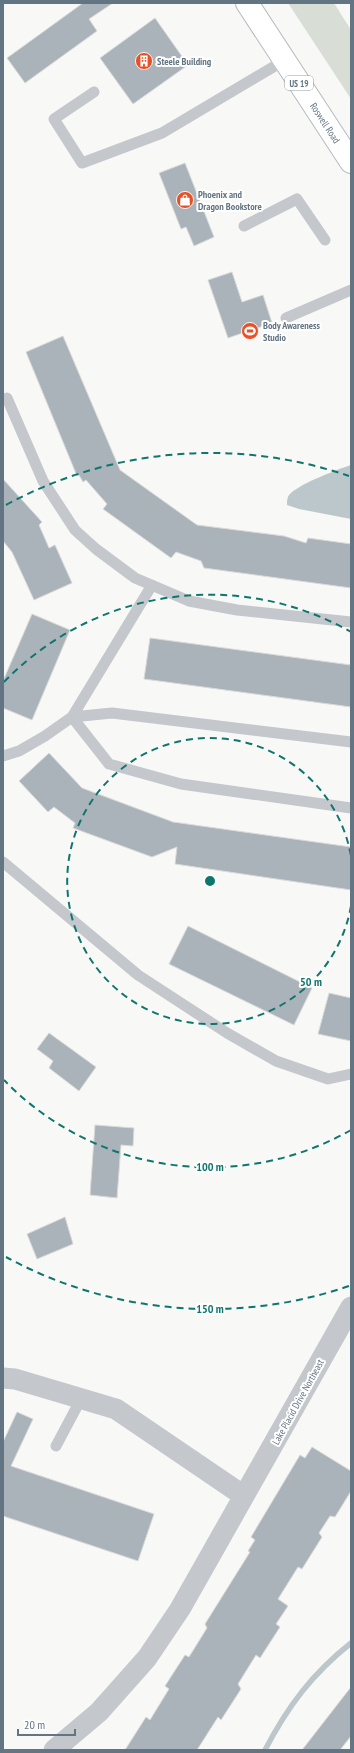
<svg xmlns="http://www.w3.org/2000/svg" width="354" height="1753" font-family="'PT Sans Narrow',sans-serif">
<rect width="100%" height="100%" fill="#f8f8f6"/>
<path fill="#d8ded5" d="M 288,3 L 334,3 L 351,30 L 351,99 Z"/>
<path fill="#bcc7cc" d="M 351,465 L 351,519 L 299,509 L 287,505 C 287,501 287,496 291,493 C 302,483 336,470 351,465 Z"/>
<g fill="none" stroke-linecap="round" stroke-linejoin="round">
<path stroke="#bcc7cc" stroke-width="5.5" d="M 265,1750 C 288,1706 312,1674 351,1643"/>
</g>
<path fill="#aab3b9" stroke="#dadad8" d="M 83,3 L 113,3 L 89,19 L 97,31 L 25,83 L 7,58 Z
M 155,18 L 188,65 L 133,104 L 100,58 Z
M 185,163 L 214,237 L 194,246 L 186,227 L 181,229 L 159,173 Z
M 232,272 L 242,302 L 263,295 L 272,323 L 228,338 L 208,280 Z
M 63,336 L 120,470 L 197,525 L 284,536 L 306,543 L 308,538 L 351,544 L 351,588 L 204,568 L 201,561 L 176,552 L 171,558 L 103,509 L 107,504 L 86,480 L 83,482 L 79,475 L 77,476 L 26,352 Z
M 3,479 L 42,522 L 39,525 L 49,548 L 55,545 L 72,583 L 34,600 L 12,552 L 3,541 Z
M 32,614 L 70,630 L 32,720 L 3,708 L 3,681 Z
M 150,638 L 351,665 L 351,707 L 144,679 Z
M 49,753 L 82,788 L 173,822 L 351,847 L 351,890 L 175,864 L 177,847 L 152,857 L 73,828 L 75,823 L 54,807 L 48,812 L 19,781 Z
M 188,926 L 312,988 L 294,1025 L 169,964 Z
M 329,993 L 351,998 L 351,1041 L 318,1034 Z
M 49,1033 L 96,1067 L 79,1091 L 49,1068 L 53,1061 L 37,1049 Z
M 95,1125 L 134,1128 L 133,1146 L 121,1145 L 117,1198 L 90,1195 Z
M 65,1217 L 73,1244 L 37,1259 L 27,1234 Z
M 17,1412 L 33,1419 L 11,1466 L 154,1514 L 138,1561 L 3,1516 L 3,1442 Z
M 312,1447 L 351,1471 L 351,1491 L 335,1517 L 330,1516 L 319,1533 L 322,1537 L 302,1569 L 298,1567 L 278,1599 L 288,1606 L 276,1624 L 280,1627 L 260,1658 L 256,1655 L 238,1684 L 241,1689 L 221,1720 L 218,1717 L 197,1750 L 125,1750 L 146,1717 L 150,1720 L 169,1689 L 165,1686 L 185,1655 L 189,1657 L 207,1628 L 205,1624 L 250,1552 L 248,1551 L 255,1540 L 251,1537 L 300,1455 L 305,1458 Z
M 351,1687 L 351,1736 L 340,1750 L 302,1750 Z"/>
<g fill="none" stroke-linecap="round" stroke-linejoin="round">
<g stroke="#b5babe" stroke-width="24">
<path id="primary" d="M 247,3 L 351,162"/>
</g>
<path stroke="#c4c8cc" stroke-width="11" d="M 94,92 L 54,119 L 82,163 L 162,133 L 285,60
M 244,226 L 297,199 L 325,240
M 286,318 L 351,290
M 7,398 L 43,481 L 75,530 L 96,549 L 135,578 L 189,601 L 237,610 L 351,622
M 351,742 L 112,713 L 72,717 L 109,764 L 181,784 L 351,808
M 3,756 L 19,751 L 45,736 L 72,717 L 152,585
M 3,862 L 138,975 L 227,1033 L 276,1061 L 328,1079 L 351,1074
M 56,1446 L 81,1399"/>
<path stroke="#c4c8cc" stroke-width="21" d="M 3,1378 L 15,1379 L 116,1409 L 244,1496
M 54,1750 L 99,1712 L 147,1658 L 180,1609 L 351,1307"/>
<use href="#primary" stroke="#fff" stroke-width="22"/>
</g>
<g fill="none" stroke="#0f766e" stroke-width="2" stroke-dasharray="7 5">
<path d="M351 906A143 143 0 1 1 351 856"/>
<path d="M351 1130A286 286 0 0 1 4 1080M4 682A286 286 0 0 1 351 632"/>
<path d="M349 1286A428 428 0 0 1 6 1257M6 505A428 428 0 0 1 349 476"/>
</g>
<defs>
<g id="building-disc" transform="scale(0.9)"><circle r="9.5" fill="#e85026" stroke="#fff"/><path d="M-4-6H4V6H1V3H-1V6H-4ZM-2.5-4.3h1.7v1.8h-1.7ZM.8-4.3h1.7v1.8H.8ZM-2.5-1h1.7V.8h-1.7ZM.8-1h1.7V.8H.8Z" fill="#fff"/></g>
<g id="shop-disc" transform="scale(0.9)"><circle r="9.5" fill="#e85026" stroke="#fff"/><path d="M-5-2.5h2.3a2.7 3.5 0 0 1 5.4 0H5L5.5 6h-11ZM-1.5-2.5h3a1.5 2.3 0 0 0-3 0Z" fill="#fff"/></g>
<g id="stadium-disc" transform="scale(0.9)"><circle r="9.5" fill="#e85026" stroke="#fff"/><path d="M0-5a6.5 5 0 1 0 0 10a6.5 5 0 1 0 0-10ZM-3.5-1.8h7v3.6h-7Z" fill="#fff"/></g>
</defs>
<g fill-rule="evenodd">
<use href="#building-disc" x="144" y="61"/>
<use href="#shop-disc" x="185" y="200"/>
<use href="#stadium-disc" x="250" y="331"/>
</g>
<g text-anchor="middle" dominant-baseline="central" stroke-width="4" stroke-linejoin="round" paint-order="stroke">
<rect fill="#fff" stroke="#929ea8" stroke-width="1" x="285" y="76" width="28" height="14" rx="3"/>
<g font-size="9" font-weight="bold" fill="#637482">
<text x="299" y="83">US 19</text>
</g>
<g font-size="10" font-weight="bold" fill="#637482" stroke="#fff" text-anchor="start">
<text x="157" y="61">Steele Building</text>
<text x="198" y="194">Phoenix and<tspan x="198" dy="12">Dragon Bookstore</tspan></text>
<text x="263" y="325">Body Awareness<tspan x="263" dy="12">Studio</tspan></text>
</g>
<g font-size="10" fill="#637482" stroke="#fff">
<text transform="translate(325 123) rotate(57)">Roswell Road</text>
<text transform="translate(298 1402) rotate(-61)">Lake Placid Drive Northeast</text>
</g>
</g>
<circle cx="210" cy="881" r="6" fill="#0f766e" stroke="#fff" stroke-width="2"/>
<g font-size="12" text-anchor="middle" font-weight="bold" fill="#0f766e" stroke="#fff" stroke-width="4" stroke-linejoin="round" paint-order="stroke">
<text x="311" y="986">50 m</text>
<text x="210" y="1171">100 m</text>
<text x="210" y="1313">150 m</text>
</g>
<rect width="354" height="1753" fill="none" stroke="#637482" stroke-width="8"/>
<path d="M18 1729v6h57v-6" fill="none" stroke="#637482" stroke-width="2"/>
<text x="24" y="1729" font-size="12" fill="#637482" stroke="#ffffff" stroke-width="3" paint-order="stroke">20 m</text>
</svg>
